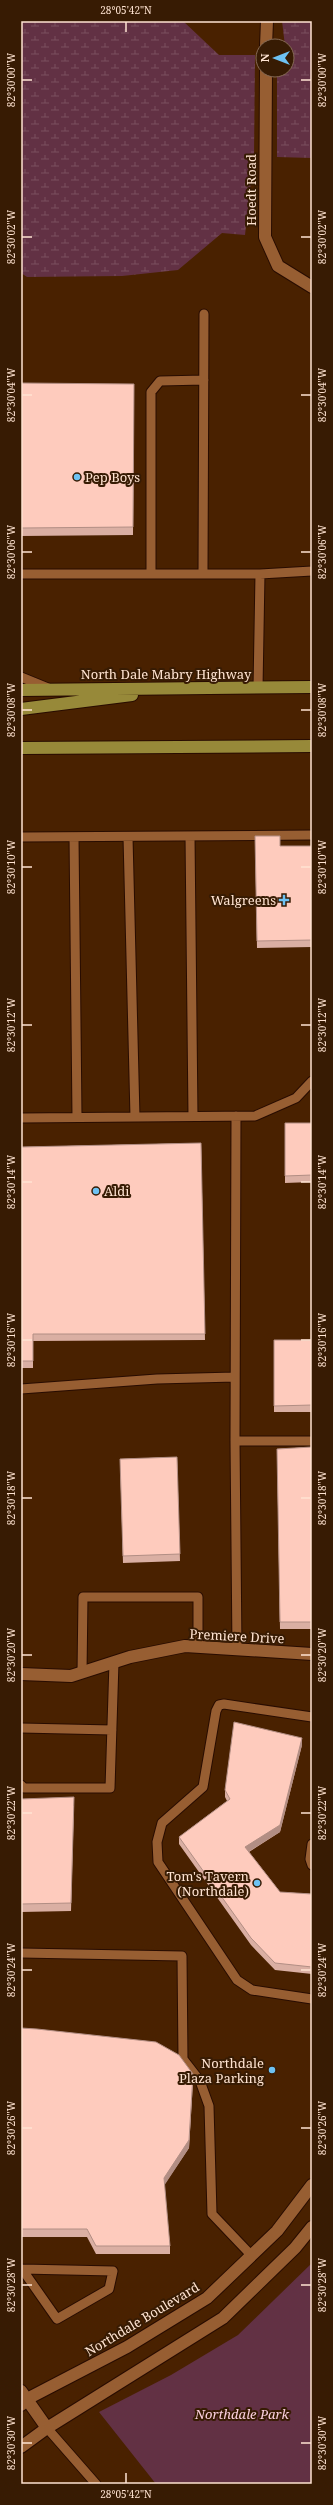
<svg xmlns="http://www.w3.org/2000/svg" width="333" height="2505" font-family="'Noto Serif',serif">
<defs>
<pattern id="wetland-marsh" width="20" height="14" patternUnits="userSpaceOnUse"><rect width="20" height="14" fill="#623144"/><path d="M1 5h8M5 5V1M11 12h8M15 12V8" fill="none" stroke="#7a4f5e"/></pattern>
</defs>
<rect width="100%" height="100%" fill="#492100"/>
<path fill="url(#wetland-marsh)" d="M 21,21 L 183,21 L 219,55 L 255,55 L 254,155 L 245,235 L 222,233 L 178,270 L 122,276 L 27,277 L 21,273 Z
M 282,21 L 312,21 L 312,158 L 277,157 L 277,70 L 287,70 L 287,46 L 285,46 Z"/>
<path fill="#623144" d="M 312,2263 L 312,2484 L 156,2484 L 99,2412 L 171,2375 L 238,2335 Z"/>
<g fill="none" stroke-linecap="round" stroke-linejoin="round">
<g stroke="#280c00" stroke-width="11">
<path id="service" d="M 21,574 L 260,574
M 151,574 L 151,392 L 160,381 L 204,380
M 203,574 L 204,314
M 21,677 L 48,688
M 258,688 L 260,574 L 312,571
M 190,836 L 193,1116
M 21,837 L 312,835
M 74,837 L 77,1117
M 128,837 L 135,1117
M 21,1118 L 255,1116 L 296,1098 L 312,1081
M 21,1389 L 157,1379 L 235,1377
M 235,1441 L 236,1116
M 237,1650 L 235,1441 L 312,1441
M 82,1673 L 83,1597 L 198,1597 L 198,1647
M 312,1717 L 224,1704 L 219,1705 L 216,1711 L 203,1787 L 162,1823 L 157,1842 L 158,1862 L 237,1980 L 252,1990 L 312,1999
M 21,1728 L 112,1730
M 21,1785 L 24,1788 L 110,1788 L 114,1662
M 312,1844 L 310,1859 L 312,1865
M 21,1953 L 182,1956 L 183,2059 L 200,2081 L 209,2106 L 212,2214 L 251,2255
M 21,2269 L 22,2269 L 113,2271 L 109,2289 L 57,2319 L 22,2269
M 47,2428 L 96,2484"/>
</g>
<g stroke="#280c00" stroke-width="14">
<path id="minor" d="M 266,46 L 267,21
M 266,70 L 265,237 L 278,266 L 312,287
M 21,1674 L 71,1676 L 130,1657 L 185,1646 L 312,1654"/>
</g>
<g stroke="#280c00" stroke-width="14">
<path id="tertiary" d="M 21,2391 L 47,2428
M 21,2405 L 27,2399 L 127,2347 L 207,2298 L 277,2231 L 312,2185
M 21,2447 L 47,2428 L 223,2318 L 295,2248 L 312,2227"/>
</g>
<g stroke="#280c00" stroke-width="14">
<path id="primary" d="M 21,690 L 312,687
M 21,709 L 132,695
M 21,748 L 312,746"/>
</g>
<use href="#service" stroke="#975e32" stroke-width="9"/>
<use href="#minor" stroke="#975e32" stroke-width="12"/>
<use href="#tertiary" stroke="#975e32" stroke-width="12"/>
<use href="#primary" stroke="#978939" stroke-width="12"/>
</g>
<path fill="#daafa3" d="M 134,384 L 133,535 L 21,536 L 21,410 Z
M 255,836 L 280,846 L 312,846 L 312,947 L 257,948 Z
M 285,1123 L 312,1123 L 312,1182 L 285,1183 Z
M 201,1143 L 205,1340 L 33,1341 L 33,1368 L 21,1368 L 21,1147 Z
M 274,1340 L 312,1340 L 312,1412 L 274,1412 Z
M 312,1447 L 312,1629 L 280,1629 L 277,1449 Z
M 177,1457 L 180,1561 L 123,1563 L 120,1459 Z
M 302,1745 L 280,1832 L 249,1852 L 280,1892 L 312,1894 L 312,1974 L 275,1970 L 251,1945 L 179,1844 L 179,1837 L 227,1801 L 225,1797 L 225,1790 Z
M 21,1799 L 74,1806 L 71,1911 L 21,1912 Z
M 21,2028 L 193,2082 L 189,2148 L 164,2185 L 170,2246 L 170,2254 L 96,2254 L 87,2237 L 21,2237 Z"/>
<path fill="#b28e84" d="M 302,1738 L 302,1745 L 280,1832 L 245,1854 L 245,1847 Z
M 193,2074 L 189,2148 L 164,2186 L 164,2178 Z"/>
<path fill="#fecbbd" stroke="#b28e84" d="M 21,383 L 134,384 L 133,527 L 21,528 Z
M 255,836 L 280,836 L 280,846 L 312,846 L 312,940 L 257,941 Z
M 285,1123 L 312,1123 L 312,1175 L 285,1176 Z
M 201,1143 L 205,1334 L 33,1334 L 33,1361 L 21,1361 L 21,1147 Z
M 274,1340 L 312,1340 L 312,1405 L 274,1406 Z
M 312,1447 L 312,1622 L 280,1622 L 277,1449 Z
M 177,1457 L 180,1554 L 123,1556 L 120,1459 Z
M 234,1722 L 302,1738 L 280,1825 L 245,1847 L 280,1892 L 312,1894 L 312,1967 L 275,1963 L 251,1938 L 179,1837 L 230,1799 L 225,1790 Z
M 74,1797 L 71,1903 L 21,1904 L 21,1799 Z
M 21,2028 L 37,2029 L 156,2042 L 179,2055 L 193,2074 L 189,2140 L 164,2178 L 170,2246 L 96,2246 L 87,2229 L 21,2229 Z"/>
<path fill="none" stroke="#ffe4d2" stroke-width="1.5" d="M 126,22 L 126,32M 22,80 L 32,80M 301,80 L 311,80M 22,237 L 32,237M 301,237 L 311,237M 22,395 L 32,395M 301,395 L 311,395M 22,552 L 32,552M 301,552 L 311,552M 22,710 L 32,710M 301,710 L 311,710M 22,867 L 32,867M 301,867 L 311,867M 22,1025 L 32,1025M 301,1025 L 311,1025M 22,1182 L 32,1182M 301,1182 L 311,1182M 22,1340 L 32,1340M 301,1340 L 311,1340M 22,1498 L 32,1498M 301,1498 L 311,1498M 22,1655 L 32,1655M 301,1655 L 311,1655M 22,1813 L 32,1813M 301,1813 L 311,1813M 22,1970 L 32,1970M 301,1970 L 311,1970M 22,2128 L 32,2128M 301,2128 L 311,2128M 22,2285 L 32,2285M 301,2285 L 311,2285M 22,2443 L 32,2443M 301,2443 L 311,2443M 126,2473 L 126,2483"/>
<g fill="#6ec2f3" stroke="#371b03" stroke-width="1.5">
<circle cx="77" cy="477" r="4"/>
<path d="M282 894h4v4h4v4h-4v4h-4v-4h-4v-4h4z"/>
<circle cx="96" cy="1191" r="4"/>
<circle cx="257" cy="1883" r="4"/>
<circle cx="272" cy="2070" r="4"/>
</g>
<g text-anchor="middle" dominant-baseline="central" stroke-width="4" stroke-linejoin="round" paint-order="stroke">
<g font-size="13" fill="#ffe4d2" stroke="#371b03">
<text transform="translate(251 190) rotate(-90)">Hoedt Road</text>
<text x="166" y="674">North Dale Mabry Highway</text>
<text transform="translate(237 1636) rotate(3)">Premiere Drive</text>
<text transform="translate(142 2319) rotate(-31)">Northdale Boulevard</text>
</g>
<g font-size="13" fill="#ffe4d2" stroke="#371b03" text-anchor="end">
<text x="85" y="477" text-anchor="start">Pep Boys</text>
<text x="276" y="900">Walgreens</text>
<text x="104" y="1191" text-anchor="start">Aldi</text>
<text x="249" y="1876">Tom's Tavern<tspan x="249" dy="15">(Northdale)</tspan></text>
<text x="264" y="2063">Northdale<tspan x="264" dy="15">Plaza Parking</tspan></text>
</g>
<g font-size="13" font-style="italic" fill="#fcd0df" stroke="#371b03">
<text x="242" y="2414">Northdale Park</text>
</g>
</g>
<rect width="333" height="2505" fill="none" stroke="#371b03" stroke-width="44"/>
<g transform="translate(275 58) rotate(270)"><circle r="19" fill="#371b03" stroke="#876b56"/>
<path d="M0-3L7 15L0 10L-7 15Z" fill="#6ec2f3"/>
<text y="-6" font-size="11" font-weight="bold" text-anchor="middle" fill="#ffe4d2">N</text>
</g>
<rect x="22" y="22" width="289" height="2461" fill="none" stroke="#ffe4d2" stroke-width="1.5"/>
<g font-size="10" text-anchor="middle" fill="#ffe4d2">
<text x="126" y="14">28°05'42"N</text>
<text transform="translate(322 80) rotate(-90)" y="4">82°30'00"W</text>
<text transform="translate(11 80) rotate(-90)" y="4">82°30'00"W</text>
<text transform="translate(322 237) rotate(-90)" y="4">82°30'02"W</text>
<text transform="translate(11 237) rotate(-90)" y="4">82°30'02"W</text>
<text transform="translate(322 395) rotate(-90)" y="4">82°30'04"W</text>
<text transform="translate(11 395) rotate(-90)" y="4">82°30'04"W</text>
<text transform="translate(11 552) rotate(-90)" y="4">82°30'06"W</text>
<text transform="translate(322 552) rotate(-90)" y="4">82°30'06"W</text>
<text transform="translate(11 710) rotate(-90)" y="4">82°30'08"W</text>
<text transform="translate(322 710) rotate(-90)" y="4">82°30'08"W</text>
<text transform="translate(322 867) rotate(-90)" y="4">82°30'10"W</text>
<text transform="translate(11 867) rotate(-90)" y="4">82°30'10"W</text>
<text transform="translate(11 1025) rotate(-90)" y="4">82°30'12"W</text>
<text transform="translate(322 1025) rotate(-90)" y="4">82°30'12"W</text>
<text transform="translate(11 1182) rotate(-90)" y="4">82°30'14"W</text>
<text transform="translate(322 1182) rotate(-90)" y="4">82°30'14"W</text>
<text transform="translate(11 1340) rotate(-90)" y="4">82°30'16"W</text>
<text transform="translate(322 1340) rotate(-90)" y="4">82°30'16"W</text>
<text transform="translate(11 1498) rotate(-90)" y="4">82°30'18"W</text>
<text transform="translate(322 1498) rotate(-90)" y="4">82°30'18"W</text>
<text transform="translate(11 1655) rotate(-90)" y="4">82°30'20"W</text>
<text transform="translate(322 1655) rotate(-90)" y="4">82°30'20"W</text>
<text transform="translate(11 1813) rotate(-90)" y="4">82°30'22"W</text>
<text transform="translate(322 1813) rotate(-90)" y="4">82°30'22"W</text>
<text transform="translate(11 1970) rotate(-90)" y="4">82°30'24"W</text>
<text transform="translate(322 1970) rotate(-90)" y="4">82°30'24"W</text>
<text transform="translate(322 2128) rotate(-90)" y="4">82°30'26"W</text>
<text transform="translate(11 2128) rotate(-90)" y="4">82°30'26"W</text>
<text transform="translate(322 2285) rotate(-90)" y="4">82°30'28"W</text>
<text transform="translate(11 2285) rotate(-90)" y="4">82°30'28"W</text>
<text transform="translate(11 2443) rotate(-90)" y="4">82°30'30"W</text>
<text transform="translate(322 2443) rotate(-90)" y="4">82°30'30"W</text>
<text x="126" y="2498">28°05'42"N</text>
</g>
</svg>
